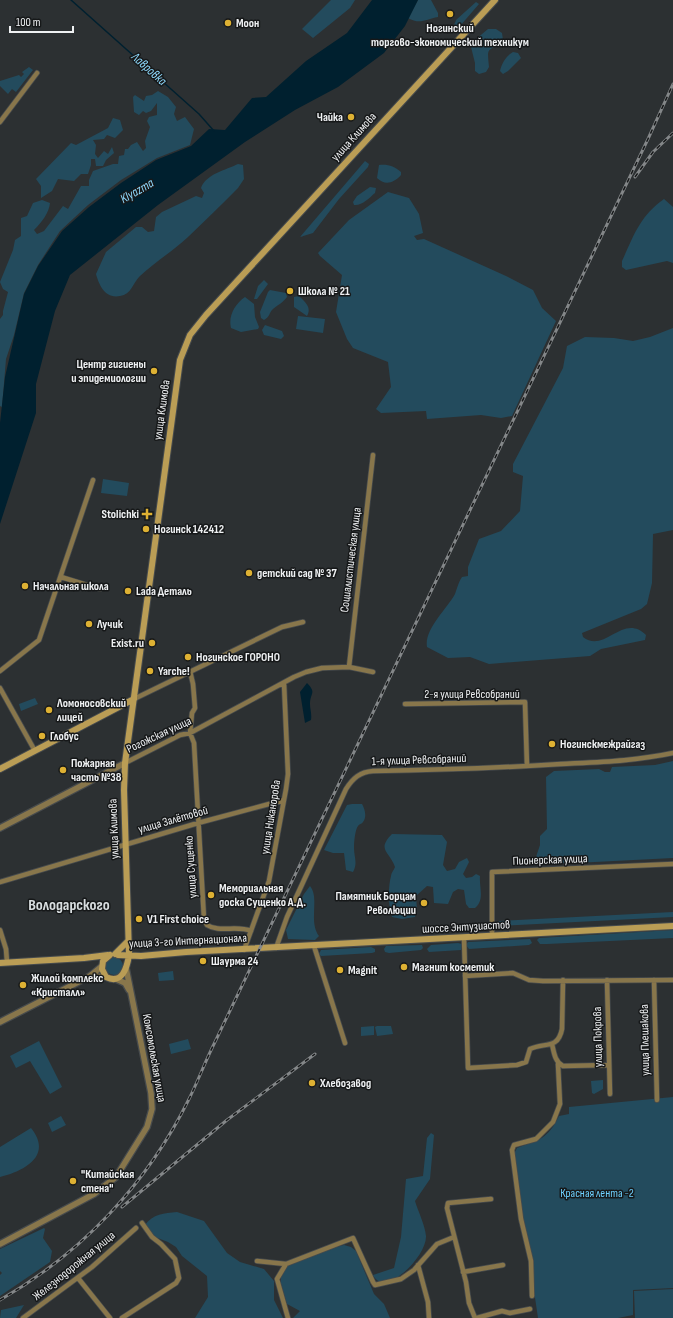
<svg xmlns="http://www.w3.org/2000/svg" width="673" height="1318" font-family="'Sofia Sans Condensed',sans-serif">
<rect width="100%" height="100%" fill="#2c3032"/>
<path fill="#234b5d" d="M 331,0 L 355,0 L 350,8 L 313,38 L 302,29 Z
M 418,0 L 431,0 L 438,13 L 438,17 C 426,19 420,25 408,18 Z
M 476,2 L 479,4 L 460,26 L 455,27 L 454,25 L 456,20 Z
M 488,29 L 496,29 L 502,33 L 503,40 C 487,53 487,46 489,67 L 486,72 L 479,74 L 475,71 L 475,63 L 471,47 L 475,40 Z
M 513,52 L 518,53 L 521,58 L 508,71 L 503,74 L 500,71 C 502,63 506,56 513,52 Z
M 29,67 L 33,70 L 16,92 L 12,89 L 8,94 L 0,86 L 0,81 L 19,75 L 21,77 L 24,74 L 22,72 Z
M 158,91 L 168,97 L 176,107 L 174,114 L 177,121 L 185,117 L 194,129 L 190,145 L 157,158 L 121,180 L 88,205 L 60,231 L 38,265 L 24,293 L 14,335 L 6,359 L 2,407 L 0,406 L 0,319 L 3,315 L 3,311 L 8,292 L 3,289 L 0,282 L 13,250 L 15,240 L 21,236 L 21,218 L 27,216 L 33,203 L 42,200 L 50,203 C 49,213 42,222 34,230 L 37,234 L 44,231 L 63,206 L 68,209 L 81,186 L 89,186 L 89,180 L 93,171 L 113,164 L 118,164 L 119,156 L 124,155 L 125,149 L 128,149 L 131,145 L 137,142 L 143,151 L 146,148 L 145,141 L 150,127 L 147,121 L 149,117 L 157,115 L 157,103 L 151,111 L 146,113 L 143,111 L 139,115 L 134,112 L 133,97 L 135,95 L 144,101 L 146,96 L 152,95 Z
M 113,118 L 120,120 L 123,130 L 115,138 L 107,135 L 104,139 L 93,140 L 96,145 L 95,154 L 98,158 L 104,151 L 108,154 L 112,147 L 114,153 L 106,160 L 103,166 L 96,166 L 95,159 L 91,159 L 91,165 L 88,174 L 81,174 L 74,181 L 58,179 L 52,191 L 41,198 L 41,186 L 36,179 L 71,143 L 76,145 L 108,128 Z
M 365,161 L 369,164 L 368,167 L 339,199 L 313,233 L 300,237 Z
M 238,164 L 243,165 L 244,179 L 238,188 C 222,204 205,221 188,237 C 173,251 155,262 140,276 C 132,284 132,294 120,296 C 105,299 99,285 96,274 L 106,252 L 136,227 L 142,227 L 148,232 L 154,231 L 156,217 L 162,212 L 196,196 L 202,198 L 204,193 L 201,188 C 206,174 226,170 238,164 Z
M 379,165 C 388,164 394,166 401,172 L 401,175 C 394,183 385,186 377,178 Z
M 370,187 L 376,188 L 375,193 C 369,198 362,206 354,205 L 353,202 L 357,196 Z
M 388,192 L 409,198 L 419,214 L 423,233 L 414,236 L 417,240 L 424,239 L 506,276 L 533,290 L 542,308 L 556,321 L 512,416 L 501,418 L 481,415 L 427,419 L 426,411 L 381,413 L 376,409 L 391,387 L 388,362 L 353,348 L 347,339 L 336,312 L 342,275 L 320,256 L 318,253 L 349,220 Z
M 664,199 L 673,207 L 673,263 L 667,261 L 626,270 L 622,267 L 622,261 C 634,235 640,216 664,199 Z
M 264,280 L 268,284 L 257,299 L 254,299 L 258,286 Z
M 270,290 L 286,293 L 287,297 C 283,303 277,305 272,310 C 269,313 270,317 264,320 L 261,318 L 260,312 L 268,292 Z
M 299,296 C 305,302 312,307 307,316 L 294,307 L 294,297 Z
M 245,297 L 254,304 L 255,317 L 259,327 L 258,329 L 241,332 L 231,328 C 228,316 235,304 245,297 Z
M 298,316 L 325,319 L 323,333 L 296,329 Z
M 265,325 L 282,331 L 284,336 L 281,339 L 264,335 L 262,330 Z
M 673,328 L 673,530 L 653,534 L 652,583 L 647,604 L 641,609 L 582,633 L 583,637 C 605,654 623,612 646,635 L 645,640 L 601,649 L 590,656 L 489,664 L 470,657 L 448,658 L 427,647 C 424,629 447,609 455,594 C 457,589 458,583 462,577 L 468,576 L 468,567 L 479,539 L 501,531 L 520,511 L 523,476 L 513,472 L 513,464 L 563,368 L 567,346 L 585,337 L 614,338 L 633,341 L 650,337 Z
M 103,479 L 129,483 L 127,496 L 101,493 Z
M 35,698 L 38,704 L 21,711 L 19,704 Z
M 673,761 L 673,858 L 575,863 L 539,862 L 536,857 L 540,845 L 540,836 L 547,829 L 546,777 L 554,771 L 599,769 L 605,772 L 610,772 L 612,767 L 655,765 Z
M 352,804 L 362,804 C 365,809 367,817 363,822 C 362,824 359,824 358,826 C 355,830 354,842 354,848 C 354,857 358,863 353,872 L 346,870 L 344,853 L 333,853 L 324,850 L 347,805 Z
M 392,834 L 442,835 L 447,842 L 443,865 L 447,871 L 455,869 L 459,862 L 467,858 L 469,862 L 463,874 L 466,878 L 472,877 L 476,874 L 480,876 C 479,888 485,900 475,908 L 469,908 L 466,904 L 464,890 L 458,889 L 453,892 L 448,904 L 434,903 L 433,887 L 427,886 L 416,896 L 417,910 L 415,917 L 402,919 L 392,917 C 388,905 388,888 391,876 C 391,873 394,870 395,867 C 390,852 376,850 392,834 Z
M 310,886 C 320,898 308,921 319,936 L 315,940 L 288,939 L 286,930 L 304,894 Z
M 673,912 L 673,917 L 497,926 L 495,923 L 499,921 Z
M 673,930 L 673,938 L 547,944 L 540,944 L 537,940 L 539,938 Z
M 530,939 L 532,943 L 529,945 L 469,949 L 466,945 L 468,942 Z
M 458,943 L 462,944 L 461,950 L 429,952 L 427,949 L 431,945 Z
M 422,945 L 423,948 L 421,950 L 389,953 L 385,952 L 384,949 L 386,946 Z
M 371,947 L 375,949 L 375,952 L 372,953 L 321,956 L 319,954 L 321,950 Z
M105 966a9 9 0 1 1 18 0a9 9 0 1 1-18 0Z
M 173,971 L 174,980 L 159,981 L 158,973 Z
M 374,1026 L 374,1035 L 361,1036 L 361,1027 Z
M 377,1026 L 391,1026 L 393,1034 L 377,1036 L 375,1027 Z
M 188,1039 L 191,1049 L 171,1054 L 169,1044 Z
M 39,1041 L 62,1087 L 50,1094 L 30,1061 L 16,1068 L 10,1056 Z
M 603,1080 L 603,1089 L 594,1094 L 592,1093 L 591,1081 Z
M 673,1097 L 673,1288 L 633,1290 L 633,1315 L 618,1318 L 538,1318 L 515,1161 L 515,1152 L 517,1148 C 539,1140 548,1139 559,1116 L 569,1114 L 569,1107 Z
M 61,1116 L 66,1125 L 52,1132 L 48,1123 Z
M 31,1128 C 53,1155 25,1171 0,1177 L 0,1147 Z
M 431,1133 L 434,1135 L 430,1179 L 415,1201 C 418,1211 425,1225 426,1236 C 427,1256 385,1299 373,1275 L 394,1268 L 401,1237 L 406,1179 L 423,1176 L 427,1138 Z
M 177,1212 L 204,1221 L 227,1253 L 240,1262 L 264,1269 L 274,1281 L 274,1300 L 283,1318 L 195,1318 L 208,1297 L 207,1276 L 182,1256 L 176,1247 L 168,1242 L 155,1237 L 145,1225 C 153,1214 164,1213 177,1212 Z
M 44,1228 L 45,1229 L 43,1238 L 52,1251 L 50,1262 L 0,1296 L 0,1275 L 2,1273 L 0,1271 L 0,1249 Z
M 344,1245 L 351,1247 L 356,1251 L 374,1294 L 384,1304 L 390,1318 L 293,1318 L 300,1311 L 287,1304 L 281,1284 L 281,1276 L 287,1265 L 325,1250 Z
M 673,1289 L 673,1318 L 635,1318 L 634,1291 Z
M 24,1305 L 16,1318 L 0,1318 L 1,1310 Z"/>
<path fill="#00202f" d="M 372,0 L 418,0 L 405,26 L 384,53 L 338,87 L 295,110 L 245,142 L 158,205 L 70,275 L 55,311 L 36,384 L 36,413 L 0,524 L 0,423 L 5,377 L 24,294 L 38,266 L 62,231 L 89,207 L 121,183 L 156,160 L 191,146 L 209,129 L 225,130 L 252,98 L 266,97 L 306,61 L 347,33 Z
M 307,683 C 317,693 310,693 310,704 C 310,709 312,714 311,720 L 305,723 L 300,692 Z"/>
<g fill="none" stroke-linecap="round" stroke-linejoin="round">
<path stroke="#00202f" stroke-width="1.5" d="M 71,0 L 199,114 L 214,131"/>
<g stroke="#474b4d" stroke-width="6">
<path id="minor" d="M 0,122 L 37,73
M 61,577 L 100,589
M 349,667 L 373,455
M 0,671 L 39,640 L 93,480
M 190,671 L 193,684 L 195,708 L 192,713 L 190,733 L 194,743 L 204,919 L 207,925 C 219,933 237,925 251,931
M 0,688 L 35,751
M 134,699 L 282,627 L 303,622
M 405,704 L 525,702 L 527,766
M 125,763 L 180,735 L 190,733 L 294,677 L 306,672 L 322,668 L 349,667 L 373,672
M 0,882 L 198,823 L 284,800
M 0,930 L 6,949 L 7,962
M 492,936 L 492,872 L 673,864
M 464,938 L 468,1068 L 517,1065 L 526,1062 L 530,1049 C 544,1042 558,1050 562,1029 L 563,980
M 314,946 L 345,1043
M 276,948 L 287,917 L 346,789 C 353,778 360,772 373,771 C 436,770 498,768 561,764 C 599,762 636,761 673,753
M 244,950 L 269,881 L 286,789 L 288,774 L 284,683
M 465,976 L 513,973 L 529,980 L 543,981 L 673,980
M 607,980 L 610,1094
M 654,980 L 657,1100
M 552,1044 C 554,1053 555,1062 563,1066 L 608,1065
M 257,1261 L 286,1264 L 353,1238 L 373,1282 L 375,1285 L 401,1279 L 414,1270 L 437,1244 L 454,1237
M 286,1264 L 277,1279 L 288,1318
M 418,1265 L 428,1302 L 429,1318
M 463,1272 L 503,1265
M 78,1278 L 110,1318
M 532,1296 L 531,1261 L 521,1219 L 512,1150 L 514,1145 L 536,1139 L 553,1122 L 560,1104 L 558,1064
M 23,1318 L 92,1267 L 136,1228
M 122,1318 L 176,1283 L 179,1278 L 175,1259 L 161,1244 L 152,1237 L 142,1223
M 475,1318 L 469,1303 L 466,1282 L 447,1208 L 448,1203 L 491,1199
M 477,1318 L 502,1311 L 510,1313 L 530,1309"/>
</g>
<g stroke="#474b4d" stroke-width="8">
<path id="tertiary" d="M 0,828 L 125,763
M 90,976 L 106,977
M 116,979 L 125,983 L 129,990
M 0,1022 L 90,976 L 101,967
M 0,1244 L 94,1194 L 116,1177 L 147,1127 L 152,1109 L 151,1093 L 126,968"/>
</g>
<g stroke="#474b4d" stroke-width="8">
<path id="secondary" d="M 0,769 L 134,699
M 115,954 L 128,941
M 110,955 L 103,961 L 102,969 L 106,977 C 122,985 127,968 129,955 L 124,790 L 125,763 L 180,360 L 190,335 L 206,315 L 495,0
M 118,955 L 141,956 L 186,952 L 673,926
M 0,963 L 84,958 L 108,955"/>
</g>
<use href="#minor" stroke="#88764b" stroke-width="4.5"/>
<use href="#tertiary" stroke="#88764b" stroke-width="5.5"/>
<use href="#secondary" stroke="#ba9d55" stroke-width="6"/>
<g stroke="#848789" stroke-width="3">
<path id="rail" d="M 635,177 L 653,152 L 673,133
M 122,1207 L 227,1120 L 315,1054
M 0,1300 C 82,1253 147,1184 189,1099 C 198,1081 205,1062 214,1044 L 648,139 L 673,84"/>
</g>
<use href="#rail" stroke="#161819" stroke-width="1.5" stroke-dasharray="4.5" stroke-linecap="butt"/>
</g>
<g fill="#deb133" stroke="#161819" stroke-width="1.5">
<circle cx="450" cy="14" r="4"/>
<circle cx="228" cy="23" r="4"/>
<circle cx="351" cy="117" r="4"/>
<circle cx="290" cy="291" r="4"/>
<circle cx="154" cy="371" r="4"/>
<path d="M145 508h4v4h4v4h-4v4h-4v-4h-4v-4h4z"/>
<circle cx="146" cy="529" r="4"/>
<circle cx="249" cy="573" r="4"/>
<circle cx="25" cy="586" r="4"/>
<circle cx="128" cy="591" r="4"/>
<circle cx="89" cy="624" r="4"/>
<circle cx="152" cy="643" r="4"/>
<circle cx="188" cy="657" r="4"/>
<circle cx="150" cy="671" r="4"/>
<circle cx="49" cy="710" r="4"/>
<circle cx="42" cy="736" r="4"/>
<circle cx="552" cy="744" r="4"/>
<circle cx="63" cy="770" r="4"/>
<circle cx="211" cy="895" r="4"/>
<circle cx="424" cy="903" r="4"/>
<circle cx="139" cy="919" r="4"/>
<circle cx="203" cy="961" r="4"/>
<circle cx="404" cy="967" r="4"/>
<circle cx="340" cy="970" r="4"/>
<circle cx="23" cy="985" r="4"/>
<circle cx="312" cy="1083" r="4"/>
<circle cx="73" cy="1181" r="4"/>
</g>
<g text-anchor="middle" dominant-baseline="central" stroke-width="3" stroke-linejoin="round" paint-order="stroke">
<g font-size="12" font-weight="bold" fill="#eff1f3" stroke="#161819" text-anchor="start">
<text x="236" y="23">Моон</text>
<text x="450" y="28" text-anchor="middle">Ногинский<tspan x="450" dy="14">торгово-экономический техникум</tspan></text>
<text x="343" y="117" text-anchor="end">Чайка</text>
<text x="298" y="291">Школа № 21</text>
<text x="146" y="364" text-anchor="end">Центр гигиены<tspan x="146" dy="14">и эпидемиологии</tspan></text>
<text x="139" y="514" text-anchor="end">Stolichki</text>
<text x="154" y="529">Ногинск 142412</text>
<text x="257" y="573">детский сад № 37</text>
<text x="33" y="586">Начальная школа</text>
<text x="136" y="591">Lada Деталь</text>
<text x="97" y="624">Лучик</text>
<text x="144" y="643" text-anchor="end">Exist.ru</text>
<text x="196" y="657">Ногинское ГОРОНО</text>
<text x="158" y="671">Yarche!</text>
<text x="57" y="703">Ломоносовский<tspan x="57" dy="14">лицей</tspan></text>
<text x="50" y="736">Глобус</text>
<text x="560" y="744">Ногинскмежрайгаз</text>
<text x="71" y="763">Пожарная<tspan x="71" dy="14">часть №38</tspan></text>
<text x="219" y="888">Мемориальная<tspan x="219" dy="14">доска Сущенко А.Д.</tspan></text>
<text x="416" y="896" text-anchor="end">Памятник Борцам<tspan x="416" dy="14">Революции</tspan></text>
<text x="147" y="919">V1 First choice</text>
<text x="211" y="961">Шаурма 24</text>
<text x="412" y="967">Магнит косметик</text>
<text x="348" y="970">Magnit</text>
<text x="31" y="978">Жилой комплекс<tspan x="31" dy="14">«Кристалл»</tspan></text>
<text x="320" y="1083">Хлебозавод</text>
<text x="81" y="1174">"Китайская<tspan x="81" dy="14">стена"</tspan></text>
</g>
<g font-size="12" fill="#eff1f3" stroke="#161819">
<text transform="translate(354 137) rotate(-48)">улица Климова</text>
<text transform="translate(162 410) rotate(-82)">улица Климова</text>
<text transform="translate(351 560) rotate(-83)">Социалистическая улица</text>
<text x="472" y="694">2-я улица Ревсобраний</text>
<text transform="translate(159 735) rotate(-25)">Рогожская улица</text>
<text transform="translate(419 760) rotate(-2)">1-я улица Ревсобраний</text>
<text transform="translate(271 817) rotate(-81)">улица Никанорова</text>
<text transform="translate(173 820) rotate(-16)">улица Залётовой</text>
<text transform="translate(114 829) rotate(-92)">улица Климова</text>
<text transform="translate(550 860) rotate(-2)">Пионерская улица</text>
<text transform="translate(191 867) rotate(-94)">улица Сущенко</text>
<text transform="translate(466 927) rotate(-3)">шоссе Энтузиастов</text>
<text transform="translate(188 941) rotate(-3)">улица 3-го Интернационала</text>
<text transform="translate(598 1037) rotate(-91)">улица Покрова</text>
<text transform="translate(645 1040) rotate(-91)">улица Плешакова</text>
<text transform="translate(154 1058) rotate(80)">Комсомольская улица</text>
<text transform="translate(74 1266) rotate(-39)">Железнодорожная улица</text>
</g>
<g font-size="12" fill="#6dd0fe" stroke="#161819">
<text x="597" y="1193">Красная лента -2</text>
</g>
<g font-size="13" font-style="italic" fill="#8fdafe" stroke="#161819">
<text transform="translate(149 69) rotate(42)">Лавровка</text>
<text transform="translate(137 191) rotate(-30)">Klyazma</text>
</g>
<g font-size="16" font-weight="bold" fill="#d8dddf" stroke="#161819">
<text x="69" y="905">Володарского</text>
</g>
</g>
<path d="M10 26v6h63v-6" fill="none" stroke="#eff1f3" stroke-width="2"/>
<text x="16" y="26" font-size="12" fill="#eff1f3" stroke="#161819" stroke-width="3" paint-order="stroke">100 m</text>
</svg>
